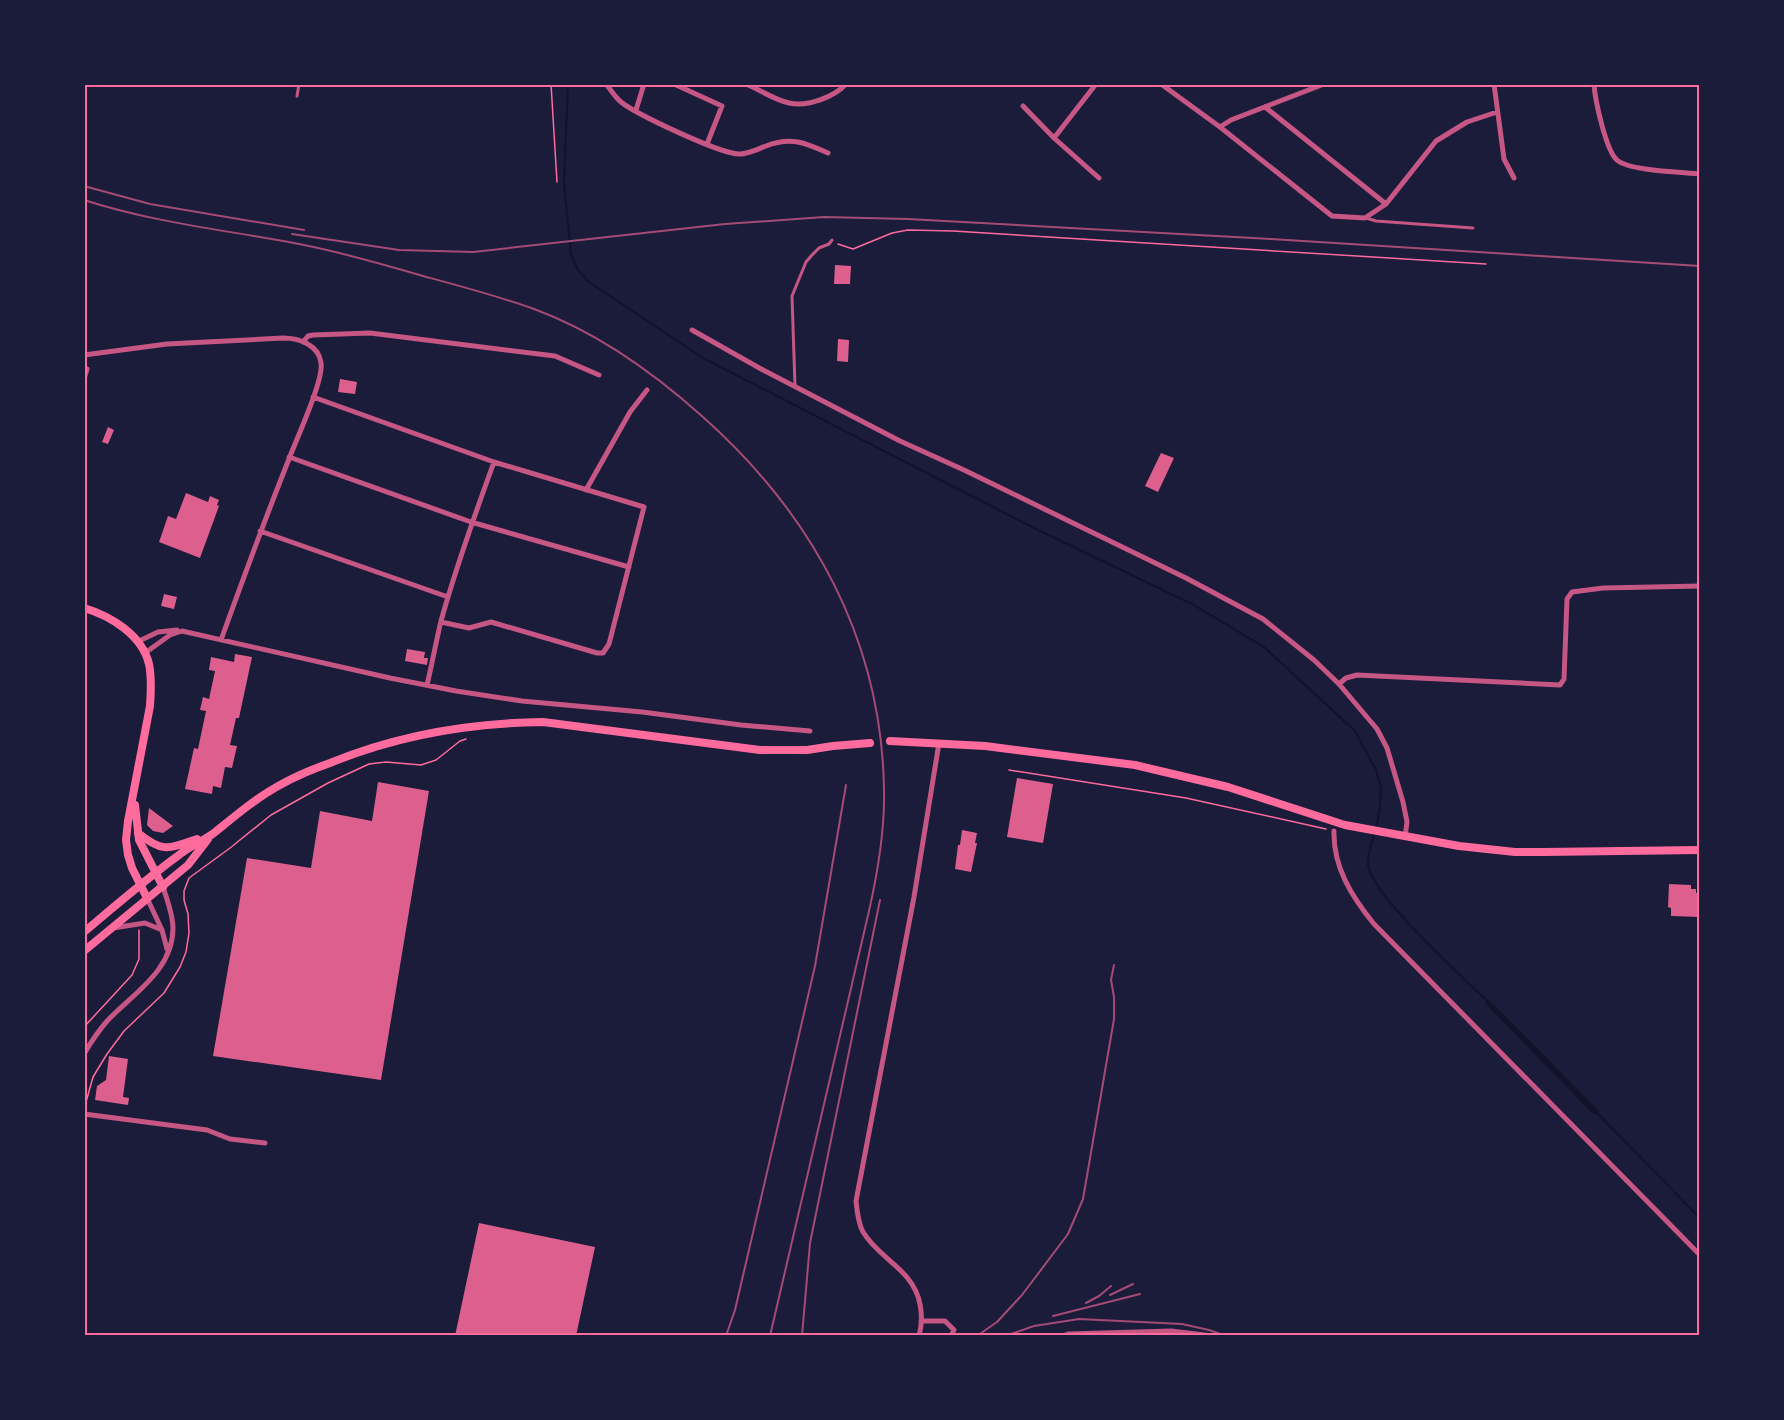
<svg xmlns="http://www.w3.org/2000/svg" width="1784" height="1420" font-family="Helvetica,sans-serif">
<rect width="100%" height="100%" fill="#1b1b3a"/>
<path fill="#12122b" d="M 1488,999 L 1599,1111 L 1594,1115 L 1485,1003 Z"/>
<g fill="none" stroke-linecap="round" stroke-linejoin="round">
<path stroke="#12122b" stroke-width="2" d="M 568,84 L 564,183 L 571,254 L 578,270 L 589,282 L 703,358 L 1034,528 L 1194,605 L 1264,647 L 1355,731 L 1376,770 L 1381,788 L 1380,808 L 1376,828
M 1375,833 C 1372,842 1367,855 1368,865 C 1373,897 1462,976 1488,1002
M 1595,1111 L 1700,1218"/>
</g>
<path fill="#dd5f8e" d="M 835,265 L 851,266 L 850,284 L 834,284 Z
M 838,339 L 849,340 L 848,362 L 837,361 Z
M 340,379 L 357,382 L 355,394 L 338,392 Z
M 108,427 L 114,430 L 108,444 L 102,442 Z
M 1161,453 L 1174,458 L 1158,492 L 1145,486 Z
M 186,493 L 208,502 L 210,496 L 219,500 L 217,505 L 219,506 L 200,558 L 159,542 L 168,516 L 176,519 Z
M 164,594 L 177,597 L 174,609 L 161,606 Z
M 407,649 L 425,652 L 424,658 L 428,658 L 427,665 L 405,661 Z
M 235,654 L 252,657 L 239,718 L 236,718 L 230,745 L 237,746 L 232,768 L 225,767 L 221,788 L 213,786 L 212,794 L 185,789 L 194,748 L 198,749 L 206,711 L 200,710 L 203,697 L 209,699 L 215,671 L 209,670 L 211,657 L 234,662 Z
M 1017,778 L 1053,784 L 1043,843 L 1007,837 Z
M 378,782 L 429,791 L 381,1080 L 213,1056 L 247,858 L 311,868 L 320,811 L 372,821 Z
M 149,808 L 173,826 L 163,833 L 153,831 L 147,825 Z
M 962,830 L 977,833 L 975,843 L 977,843 L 971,872 L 955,869 L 958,845 L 960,845 Z
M 1669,884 L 1691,885 L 1691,889 L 1696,889 L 1696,893 L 1700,893 L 1700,917 L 1671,916 L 1671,908 L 1668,907 Z
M 109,1056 L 128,1059 L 123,1097 L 129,1098 L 128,1105 L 95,1100 L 97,1086 L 106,1080 Z
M 479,1223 L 595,1247 L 576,1336 L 455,1336 Z"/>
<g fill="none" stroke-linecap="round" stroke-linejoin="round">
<path stroke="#ff6b9d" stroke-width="1.5" d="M 551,84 L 557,182
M 838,244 L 853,249 L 892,233 L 908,230 L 953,231 L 1486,264
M 1009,770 L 1186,798 L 1326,829
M 84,1027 L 132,975 L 139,959 L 139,930
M 84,1102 L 86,1102 L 93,1077 L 107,1054 L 124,1031 L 164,993 L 180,967 L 186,952 L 189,933 L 188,914 L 184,900 L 184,891 L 189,878 L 230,848 L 271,815 L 328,783 L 369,764 L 386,762 L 421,765 L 436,760 L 460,741 L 466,739"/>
<path stroke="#c65784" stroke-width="3" d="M 297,96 L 299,84
M 1366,218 L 1376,221 L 1473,228
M 795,386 L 792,296 L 806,262 L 812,255 L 819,248 L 829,244 L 832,240"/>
<path stroke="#c65784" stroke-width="5" d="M 606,84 C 611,90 615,97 621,102 C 636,114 722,155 740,154 C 749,154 758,149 766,146 C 791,136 806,143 828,153
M 674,84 L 722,106 L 707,144
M 746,84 C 760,90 775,100 789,103 C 808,107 834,97 846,84
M 1161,84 L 1220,127 L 1332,216 L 1365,218 L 1386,204 L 1436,141 L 1467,122 L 1497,112
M 1494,84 L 1504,159 L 1514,178
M 1594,84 C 1595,100 1606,151 1617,160 C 1629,171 1682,172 1700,174
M 1023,106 L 1054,138 L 1099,178
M 1265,107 L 1386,204
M 636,110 L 644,84
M 1220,127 L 1231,120 L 1324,84
M 1054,138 L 1096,84
M 692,330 L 763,370 L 900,441 L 964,470 L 1186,578 L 1263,619 L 1314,660 L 1339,684 L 1377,729 L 1387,748 L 1403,802 L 1407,822 L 1405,837
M 303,342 L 308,336 L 313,335 L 370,333 L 555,356 L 599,375
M 84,355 L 167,344 L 283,338 C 299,338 319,345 321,363 C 324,380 296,440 289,459 C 265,519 243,579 221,640
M 84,379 L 87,369
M 313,397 L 494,462 L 644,507 L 609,644 L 603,653 L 597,653 L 491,622 L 469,628 L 441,622
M 289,457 L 471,522 L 629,567
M 586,490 L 630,412 L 647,390
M 260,531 L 448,597
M 137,642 L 158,632 L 177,630
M 145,653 L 170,635 L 182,631 L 390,678 L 456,691 L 522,701 L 642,712 L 741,725 L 810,731
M 1339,684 L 1346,678 L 1357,675 L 1560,685 L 1564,679 L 1567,599 L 1572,592 L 1603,588 L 1700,586
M 427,685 C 432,664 436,642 441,621 C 456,567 475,514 494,462
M 1334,831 C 1333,867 1352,897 1374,924 L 1700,1255
M 147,898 L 162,930 L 167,949
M 113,928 L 145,923 L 162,930
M 84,1054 C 91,1042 99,1030 108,1020 C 134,993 173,970 173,928 C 173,914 167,900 163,887
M 84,1114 L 207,1130 L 230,1139 L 265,1143
M 921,1321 L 945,1321 L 954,1330 L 951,1336
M 919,1336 C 922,1325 922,1314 920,1304 C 913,1269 880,1260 863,1232 C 858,1223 857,1211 856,1201 L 914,897 L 939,743
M 1063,1336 L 1068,1334 L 1171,1331 L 1213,1336"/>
<path stroke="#ff6b9d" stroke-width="8" d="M 84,608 C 111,616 142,635 149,664 C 152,678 151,692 150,706 L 128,821 L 126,840 L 128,855 L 132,868 L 147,898
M 135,805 L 139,840 L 163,887"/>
<path stroke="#ff6b9d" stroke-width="8" d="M 890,741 L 985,746 L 1135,765 L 1228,787 L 1345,825 L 1459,846 L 1515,852 L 1543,852 L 1700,850
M 138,833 C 163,853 168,849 197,839
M 84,932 C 115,906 146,879 179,855 C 190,846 203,841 214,833 C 235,816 256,798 280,785 C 296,776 313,769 330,763 C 398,735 469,723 543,722 L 760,750 L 807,750 L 833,746 L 870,743
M 84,951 L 188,865 L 208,839"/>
<path stroke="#a44b75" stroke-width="2" d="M 84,186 L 150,204 L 304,230
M 84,200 C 155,223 226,230 299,244 C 341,252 382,264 423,276 C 460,286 498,296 534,309 C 597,332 654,373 703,417 C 813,515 882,641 884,790 C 885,830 878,871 869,911 L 770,1336
M 292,234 L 399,250 L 473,252 L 725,224 L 824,217 L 908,219 L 1271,239 L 1700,266
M 1110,1295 L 1133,1284
M 1086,1303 L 1099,1296 L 1111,1286
M 1053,1316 L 1140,1294
M 726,1336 L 735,1310 L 815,966 L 846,785
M 802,1336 L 810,1243 L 880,900
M 977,1336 L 997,1322 L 1022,1295 L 1068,1234 L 1083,1199 L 1114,1019 L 1114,997 L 1111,980 L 1114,965
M 1005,1336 L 1034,1326 L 1079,1319 L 1182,1324 L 1209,1330 L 1226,1336"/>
</g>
<rect width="1784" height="1420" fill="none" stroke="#1b1b3a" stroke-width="171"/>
<rect x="86" y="86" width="1612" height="1248" fill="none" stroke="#ff6b9d" stroke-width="2"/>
</svg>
